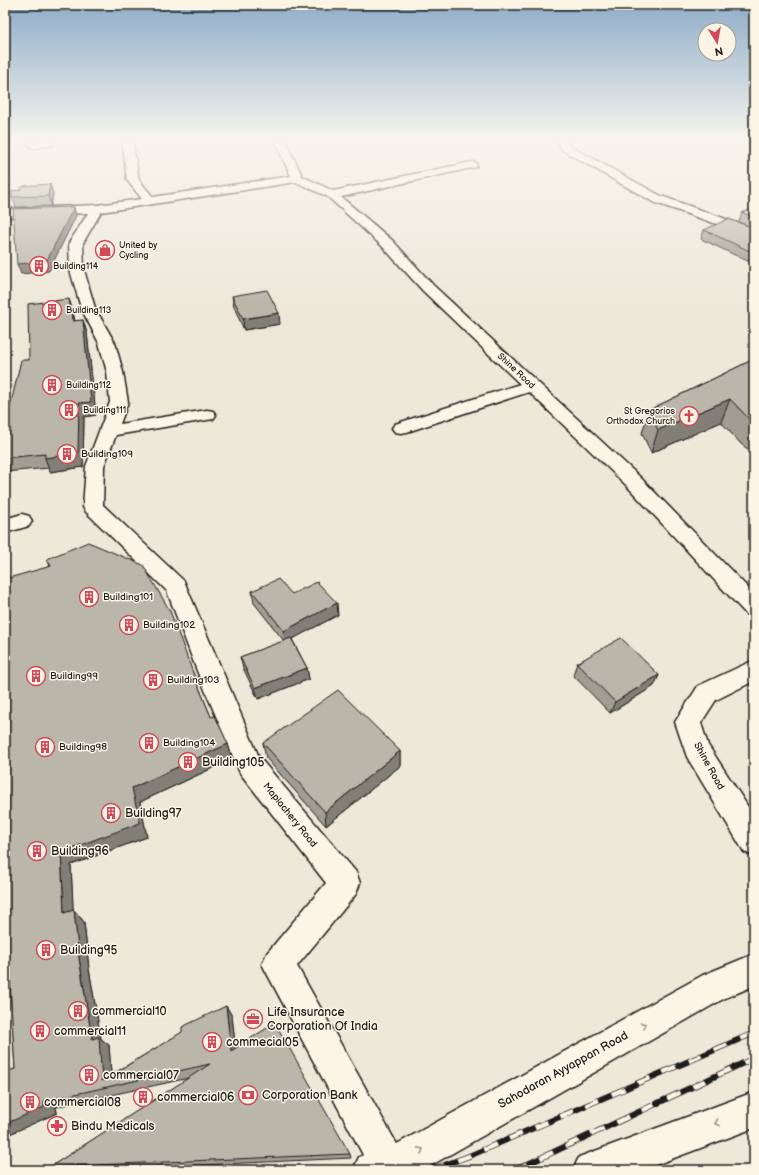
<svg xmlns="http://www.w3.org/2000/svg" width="759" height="1175" font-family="'Balsamiq Sans',sans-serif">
<rect width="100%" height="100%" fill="#eee8d9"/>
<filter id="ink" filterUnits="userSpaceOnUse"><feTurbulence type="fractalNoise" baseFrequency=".025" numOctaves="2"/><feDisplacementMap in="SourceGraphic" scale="8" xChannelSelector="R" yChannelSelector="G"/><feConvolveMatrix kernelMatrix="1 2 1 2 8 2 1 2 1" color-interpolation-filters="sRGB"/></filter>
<g filter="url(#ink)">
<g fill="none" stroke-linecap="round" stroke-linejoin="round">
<g stroke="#1c1c1c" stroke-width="3">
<path id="minor" d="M 26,139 L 36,139 L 37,141 L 49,140 L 54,143 L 53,145 L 34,148 L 30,147 Z
M 122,139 L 132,139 L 139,180 L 153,197 L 291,176 L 283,159 L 275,139 L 285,139 L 302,176 L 333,191 L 472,162 L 476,163 L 477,165 L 476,167 L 341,197 L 393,241 L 433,285 L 640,477 L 754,594 L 754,617 L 746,614 L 626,485 L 529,392 L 407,432 L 401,433 L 395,432 L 392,428 L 395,424 L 520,384 L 423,291 L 383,247 L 328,197 L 296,182 L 101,212 L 83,243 L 84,270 L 95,308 L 115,343 L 123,372 L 128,402 L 120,424 L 207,410 L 213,411 L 216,415 L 213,419 L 207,420 L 116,435 L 104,466 L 103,505 L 184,581 L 259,757 L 356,872 L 360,883 L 356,894 L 297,966 L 403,1155 L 409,1168 L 408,1170 L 371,1170 L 262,964 L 267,953 L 326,883 L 240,773 L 197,671 L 167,591 L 86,512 L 83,507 L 86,466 L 110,402 L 107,372 L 99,343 L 81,308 L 70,270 L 69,243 L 88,213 L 5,217 L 5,209 L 97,205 L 142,199 L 127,180 Z
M 557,139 L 567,139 L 570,146 L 661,196 L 754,229 L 754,237 L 653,202 L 562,150 Z
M 22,514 L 29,516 L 32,521 L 29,526 L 5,533 L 5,519 Z
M 754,660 L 754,681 L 716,700 L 701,723 L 708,745 L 754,816 L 754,856 L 744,852 L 687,757 L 675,722 L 698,686 Z"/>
</g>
<g stroke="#1c1c1c" stroke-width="3">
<path id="major" d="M 754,954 L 754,986 L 725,998 L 423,1170 L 353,1170 L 359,1157 L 372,1151 L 386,1150 L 703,975 Z
M 754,1092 L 754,1128 L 642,1170 L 573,1170 L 579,1157 Z"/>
</g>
<use href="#minor" fill="#fcf5e5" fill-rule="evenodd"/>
<use href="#major" fill="#fcf5e5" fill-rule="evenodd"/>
<g stroke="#1c1c1c" stroke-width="6">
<path id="rail" d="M 431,1170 L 469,1156 L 754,1033
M 515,1170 L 754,1058"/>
</g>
<use href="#rail" stroke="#fcf5e5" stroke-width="4.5" stroke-dasharray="14" stroke-linecap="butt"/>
</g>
<path fill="#a09d92" stroke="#1c1c1c" d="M 50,184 L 53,194 L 51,206 L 16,207 L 12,197 L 20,190 Z
M 754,208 L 754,228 L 739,222 L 742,213 Z
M 754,228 L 754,264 L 701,239 L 704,230 Z
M 232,296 L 280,324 L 244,330 L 234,307 Z
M 69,299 L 73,312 L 75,321 L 83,320 L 87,333 L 96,415 L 84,417 L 83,467 L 50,472 L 49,468 L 5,472 L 5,420 L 7,420 L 29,360 Z
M 754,359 L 754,454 L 741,444 L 721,422 L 651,453 L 642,433 L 649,410 Z
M 47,559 L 192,670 L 211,717 L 228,744 L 232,759 L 140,802 L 147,837 L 71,865 L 73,911 L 74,910 L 84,922 L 89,969 L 101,1039 L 109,1045 L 111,1075 L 226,1006 L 232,1016 L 235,1048 L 350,1154 L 351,1158 L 96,1170 L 58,1170 L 50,1167 L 189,1078 L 56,1107 L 57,1113 L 5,1136 L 5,1072 L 15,1069 L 10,982 L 5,983 L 50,566 Z
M 252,591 L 292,594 L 338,615 L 292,639 L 307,668 L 309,679 L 258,699 L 243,668 L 240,657 L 284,641 L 254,603 Z
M 577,663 L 659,675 L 654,686 L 610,713 L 573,675 Z
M 263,743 L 400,751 L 400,766 L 326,826 L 266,758 Z"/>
<path fill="#827f77" stroke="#1c1c1c" d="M 50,184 L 53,194 L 51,206 L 48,196 Z
M 74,207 L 76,216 L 49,271 L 21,274 L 17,264 Z
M 69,299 L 73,312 L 77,334 L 73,321 Z
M 279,313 L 280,324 L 244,330 L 243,319 Z
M 83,320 L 87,333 L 96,415 L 84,417 L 83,467 L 50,472 L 45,458 L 79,403 Z
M 730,399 L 721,422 L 651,453 L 658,430 Z
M 337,603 L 338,615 L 285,643 L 284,631 Z
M 307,668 L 309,679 L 258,699 L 255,688 Z
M 659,675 L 654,686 L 610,713 L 615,702 Z
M 228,744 L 232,759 L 140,802 L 147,837 L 71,865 L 74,925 L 64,913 L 61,852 L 132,788 Z
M 400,751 L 400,766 L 326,826 L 325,812 Z
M 74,910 L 84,922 L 89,969 L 101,1039 L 109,1045 L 112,1086 L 102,1081 L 92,1039 L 79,958 Z
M 9,967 L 22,977 L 5,983 L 5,969 Z
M 226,1006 L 232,1016 L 237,1059 L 231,1051 Z
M 44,1101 L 56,1107 L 57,1113 L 5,1136 L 5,1124 Z"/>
<path fill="#bab6aa" stroke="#1c1c1c" d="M 50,184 L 48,196 L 12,197 L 12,191 L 20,190 L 23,186 Z
M 74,207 L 46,262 L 17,264 L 13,209 Z
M 754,208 L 754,217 L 742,213 Z
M 728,219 L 754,228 L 754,253 L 704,230 Z
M 267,290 L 279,313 L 243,319 L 232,296 Z
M 69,299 L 73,321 L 83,320 L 91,402 L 79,403 L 78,453 L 45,458 L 45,454 L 5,458 L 5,420 L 7,420 L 21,360 L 29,360 L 28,304 Z
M 754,359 L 754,424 L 751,421 L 730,399 L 658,430 L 649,410 Z
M 88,542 L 143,565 L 170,611 L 192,670 L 211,717 L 215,716 L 228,744 L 132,788 L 140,823 L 61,852 L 64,913 L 74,910 L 79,958 L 92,1039 L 99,1037 L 102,1081 L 182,1032 L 182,1027 L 226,1006 L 231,1051 L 275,1023 L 350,1154 L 50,1167 L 210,1064 L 44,1101 L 44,1107 L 5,1124 L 5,1072 L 15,1069 L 9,967 L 5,969 L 5,579 L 51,566 L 47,559 Z
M 278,579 L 292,594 L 317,582 L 337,603 L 284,631 L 252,591 Z
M 291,638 L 307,668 L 255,688 L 240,657 Z
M 621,638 L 659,675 L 615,702 L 577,663 Z
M 338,690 L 400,751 L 325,812 L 263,743 Z"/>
<defs><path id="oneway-chevron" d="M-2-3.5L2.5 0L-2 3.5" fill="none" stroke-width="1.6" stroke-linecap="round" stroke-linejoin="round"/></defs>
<g stroke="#97938b">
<use href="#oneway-chevron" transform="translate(644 1025) rotate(-29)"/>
<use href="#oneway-chevron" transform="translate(717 1123) rotate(160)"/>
<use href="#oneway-chevron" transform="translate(421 1150) rotate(-29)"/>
</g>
</g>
<linearGradient id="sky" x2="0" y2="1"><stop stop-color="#8eadc8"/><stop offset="0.46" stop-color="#f7f5ee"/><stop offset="1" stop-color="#f7f5ee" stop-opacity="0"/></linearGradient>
<rect width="759" height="303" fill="url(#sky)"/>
<defs>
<g id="shop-ring" transform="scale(1)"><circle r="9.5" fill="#fcf5e5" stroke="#d1495b" stroke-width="1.5"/><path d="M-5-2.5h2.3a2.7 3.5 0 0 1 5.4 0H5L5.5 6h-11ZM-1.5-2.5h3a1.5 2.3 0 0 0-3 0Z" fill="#d1495b"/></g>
<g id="building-ring" transform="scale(1)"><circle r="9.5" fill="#fcf5e5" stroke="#d1495b" stroke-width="1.5"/><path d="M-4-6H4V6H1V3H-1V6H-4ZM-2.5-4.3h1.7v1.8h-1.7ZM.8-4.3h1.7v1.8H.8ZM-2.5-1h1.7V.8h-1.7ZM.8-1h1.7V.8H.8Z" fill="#d1495b"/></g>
<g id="church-ring" transform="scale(1)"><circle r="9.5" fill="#fcf5e5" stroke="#d1495b" stroke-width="1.5"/><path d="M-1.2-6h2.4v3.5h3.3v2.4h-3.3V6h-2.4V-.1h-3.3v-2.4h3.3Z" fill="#d1495b"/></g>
<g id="office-ring" transform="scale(1)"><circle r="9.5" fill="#fcf5e5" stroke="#d1495b" stroke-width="1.5"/><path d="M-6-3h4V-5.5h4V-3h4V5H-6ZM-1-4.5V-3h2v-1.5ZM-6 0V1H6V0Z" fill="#d1495b"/></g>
<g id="bank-ring" transform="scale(1)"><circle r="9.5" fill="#fcf5e5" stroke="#d1495b" stroke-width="1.5"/><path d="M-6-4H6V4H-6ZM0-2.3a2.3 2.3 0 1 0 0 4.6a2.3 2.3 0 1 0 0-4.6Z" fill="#d1495b"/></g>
<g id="pharmacy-ring" transform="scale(1)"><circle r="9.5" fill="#fcf5e5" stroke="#d1495b" stroke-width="1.5"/><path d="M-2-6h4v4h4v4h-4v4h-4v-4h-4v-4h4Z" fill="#d1495b"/></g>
</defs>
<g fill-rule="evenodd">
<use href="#shop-ring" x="105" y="250"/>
<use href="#building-ring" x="39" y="266"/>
<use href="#building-ring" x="52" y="310"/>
<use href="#building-ring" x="52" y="385"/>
<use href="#building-ring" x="69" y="410"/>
<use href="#church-ring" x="689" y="416"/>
<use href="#building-ring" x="67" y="454"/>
<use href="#building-ring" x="89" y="597"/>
<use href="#building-ring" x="129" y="625"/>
<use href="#building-ring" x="36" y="676"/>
<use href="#building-ring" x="153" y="680"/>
<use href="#building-ring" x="149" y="743"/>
<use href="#building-ring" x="45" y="747"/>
<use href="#building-ring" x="188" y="762"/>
<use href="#building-ring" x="111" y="813"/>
<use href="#building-ring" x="37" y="851"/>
<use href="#building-ring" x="46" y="950"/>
<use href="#building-ring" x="78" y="1011"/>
<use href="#office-ring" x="253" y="1019"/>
<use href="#building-ring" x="40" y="1031"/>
<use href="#building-ring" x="212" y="1042"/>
<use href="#building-ring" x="89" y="1075"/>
<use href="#bank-ring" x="248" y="1095"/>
<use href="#building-ring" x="143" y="1097"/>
<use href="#building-ring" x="30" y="1102"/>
<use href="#pharmacy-ring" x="57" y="1126"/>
</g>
<g text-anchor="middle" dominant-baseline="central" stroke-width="3" stroke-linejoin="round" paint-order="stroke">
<g font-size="9" fill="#1c1c1c" stroke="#fcf5e5" text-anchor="start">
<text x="119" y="245">United by<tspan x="119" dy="10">Cycling</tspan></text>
<text x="53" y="266">Building114</text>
<text x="66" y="310">Building113</text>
<text x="66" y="385">Building112</text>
<text x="83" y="410">Building111</text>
<text x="675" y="411" text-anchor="end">St Gregorios<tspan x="675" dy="10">Orthodox Church</tspan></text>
</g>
<g font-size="9" fill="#1c1c1c" stroke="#fcf5e5">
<text transform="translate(516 371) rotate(43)">Shine Road</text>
</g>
<g font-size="10" fill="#1c1c1c" stroke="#fcf5e5" text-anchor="start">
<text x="81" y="454">Building109</text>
<text x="103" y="597">Building101</text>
<text x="143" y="625">Building102</text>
<text x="50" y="676">Building99</text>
<text x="167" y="680">Building103</text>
<text x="163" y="743">Building104</text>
<text x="59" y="747">Building98</text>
</g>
<g font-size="10" fill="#1c1c1c" stroke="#fcf5e5">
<text transform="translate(709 766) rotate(61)">Shine Road</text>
<text transform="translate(290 815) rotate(51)">Maplachery Road</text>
</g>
<g font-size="12" fill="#1c1c1c" stroke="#fcf5e5" text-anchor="start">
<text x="202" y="762">Building105</text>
<text x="125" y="813">Building97</text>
<text x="51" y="851">Building96</text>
<text x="60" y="950">Building95</text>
<text x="92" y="1011">commercial10</text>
<text x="267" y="1012">Life Insurance<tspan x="267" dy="14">Corporation Of India</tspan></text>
<text x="54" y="1031">commercial11</text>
<text x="226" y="1042">commecial05</text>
<text x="103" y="1075">commercial07</text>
<text x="262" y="1095">Corporation Bank</text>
<text x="157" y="1097">commercial06</text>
<text x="44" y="1102">commercial08</text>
<text x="71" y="1126">Bindu Medicals</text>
</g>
<g font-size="12" fill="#1c1c1c" stroke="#fcf5e5">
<text transform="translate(563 1070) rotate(-29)">Sahodaran Ayyappan Road</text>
</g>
</g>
<rect width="759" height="1175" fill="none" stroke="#fcf5e5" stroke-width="20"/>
<rect x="10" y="10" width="739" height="1155" fill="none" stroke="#1c1c1c" stroke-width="1.5" filter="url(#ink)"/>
<g transform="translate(717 42) rotate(169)"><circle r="19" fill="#fcf5e5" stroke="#a29e95"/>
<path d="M0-3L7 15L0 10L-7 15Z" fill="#d1495b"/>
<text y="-6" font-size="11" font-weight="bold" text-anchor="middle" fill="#1c1c1c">N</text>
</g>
</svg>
